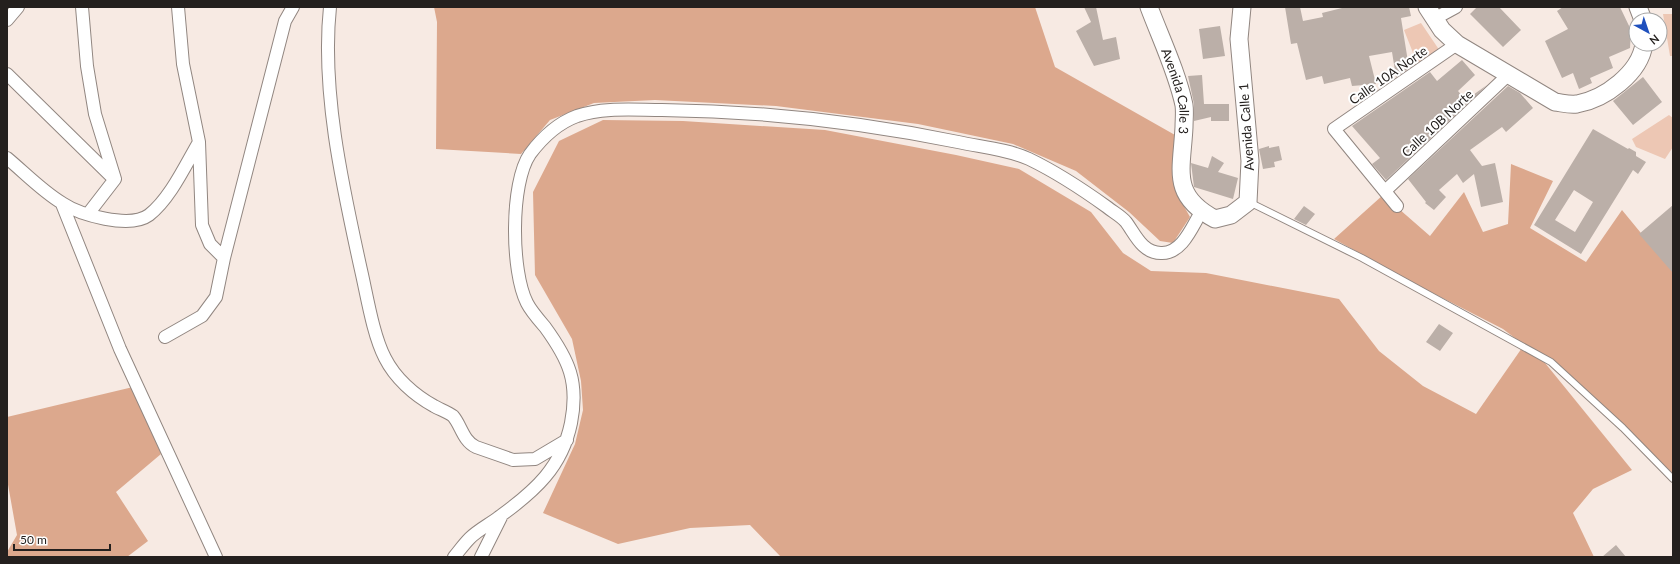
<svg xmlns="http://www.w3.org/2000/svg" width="1680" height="564" font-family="Lato,sans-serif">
<rect width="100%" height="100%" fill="#f7eae3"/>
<path fill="#edc7b4" d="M 1663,14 L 1673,14 L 1673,56 L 1670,56 Z
M 1421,23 L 1442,54 L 1419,68 L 1404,30 Z
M 1669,115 L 1673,118 L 1673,147 L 1665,159 L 1636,147 L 1632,139 Z"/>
<path fill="#dca88d" d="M 434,7 L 1035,7 L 1055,67 L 1175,135 L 1175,190 L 1190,217 L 1173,243 L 1160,241 L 1129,212 L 1076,171 L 1013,144 L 918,124 L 776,106 L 655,100 L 594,103 L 550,120 L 521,154 L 436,149 L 437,22 Z
M 603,120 L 683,121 L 825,130 L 956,155 L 1019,169 L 1091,212 L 1123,253 L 1151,271 L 1206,273 L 1339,299 L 1379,351 L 1423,386 L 1476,414 L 1524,345 L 1503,329 L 1421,287 L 1334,239 L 1383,195 L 1430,236 L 1464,192 L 1483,232 L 1508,224 L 1511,164 L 1553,181 L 1530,228 L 1586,262 L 1622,210 L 1673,272 L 1673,476 L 1559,371 L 1541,358 L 1632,470 L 1593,489 L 1573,513 L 1594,557 L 781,557 L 750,525 L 690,528 L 618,544 L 543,513 L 575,444 L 583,410 L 581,381 L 572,339 L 535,275 L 533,192 L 559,141 Z
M 133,387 L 161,454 L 116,492 L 148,541 L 127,557 L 7,557 L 7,552 L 17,535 L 7,479 L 7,417 Z"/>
<path fill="#bbafa8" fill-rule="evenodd" d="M 1084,7 L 1096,7 L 1103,40 L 1116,37 L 1120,59 L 1094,66 L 1076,31 L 1091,22 Z
M 1285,7 L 1300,7 L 1303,21 L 1323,17 L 1322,13 L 1346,7 L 1409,7 L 1411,16 L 1401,18 L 1409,68 L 1396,77 L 1392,52 L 1369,56 L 1376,84 L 1352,86 L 1350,78 L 1324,84 L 1322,76 L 1306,80 L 1297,43 L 1291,44 Z
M 1477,7 L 1499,7 L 1521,30 L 1503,47 L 1470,14 Z
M 1563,7 L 1620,7 L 1631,30 L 1630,48 L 1609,57 L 1613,68 L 1590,78 L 1592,83 L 1579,89 L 1573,73 L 1562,78 L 1545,41 L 1568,29 L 1557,11 Z
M 1220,26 L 1225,56 L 1203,59 L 1199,29 Z
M 1462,60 L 1475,75 L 1458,91 L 1466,100 L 1487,85 L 1386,180 L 1372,164 L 1380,158 L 1352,126 L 1430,72 L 1437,81 Z
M 1202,75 L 1204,104 L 1229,104 L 1229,121 L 1211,121 L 1211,117 L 1194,121 L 1194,104 L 1188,76 Z
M 1643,77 L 1662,102 L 1633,125 L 1613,101 Z
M 1508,86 L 1520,93 L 1533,108 L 1506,132 L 1502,127 L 1470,150 L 1482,166 L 1495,163 L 1503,202 L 1481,207 L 1474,174 L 1463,183 L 1457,174 L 1439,190 L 1446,197 L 1434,210 L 1425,203 L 1426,202 L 1408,179 Z
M 1593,129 L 1628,149 L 1629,148 L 1636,152 L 1636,156 L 1646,162 L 1638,174 L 1633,170 L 1581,254 L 1534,225 ZM 1574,190 L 1593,202 L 1575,232 L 1555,220 Z
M 1269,146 L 1269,148 L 1279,146 L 1282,160 L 1274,162 L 1275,167 L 1263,169 L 1259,149 Z
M 1212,156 L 1224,163 L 1218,172 L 1238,178 L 1233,199 L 1194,187 L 1191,163 L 1208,168 Z
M 1673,205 L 1673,273 L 1639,234 Z
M 1304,206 L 1315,214 L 1306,225 L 1294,219 Z
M 1439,324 L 1453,333 L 1440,351 L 1426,342 Z
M 1616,545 L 1626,557 L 1602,557 Z"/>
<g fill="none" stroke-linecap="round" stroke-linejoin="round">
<g stroke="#918680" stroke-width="8">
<path id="lane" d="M 1249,202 L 1362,258 L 1551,362 L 1623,428 L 1673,479"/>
</g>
<g stroke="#918680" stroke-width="14">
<path id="street" d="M 82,7 L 87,66 L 95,114 L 115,179 L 88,214
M 178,7 L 183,64 L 199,142 L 202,225 L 210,244 L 224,258
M 330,7 C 321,91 343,188 361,270 C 367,296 373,335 385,358 C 395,378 414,395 434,406 C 439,409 448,412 453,416 C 461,425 463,441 476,447 L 513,460 L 535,459 L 567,440
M 1434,19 L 1456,7
M 7,20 L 18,7
M 7,74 L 113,178
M 7,158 C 25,173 42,191 62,203 C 80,215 130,229 149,215 C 170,199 186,164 199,142
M 1385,191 L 1508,75
M 62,204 L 120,349 L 216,557
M 1397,206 L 1334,129 L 1457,44
M 165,337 L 202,316 L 216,297 L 224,258 L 285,21 L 293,7
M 454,557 C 459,551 464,544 470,538 C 478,530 490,524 499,517 C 535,491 562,467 571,423 C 579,382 569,360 545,327 C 539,320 531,311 527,303 C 511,272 510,183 530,154 C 542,138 558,123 577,116 C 604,107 634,110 662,110 C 762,111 860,122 958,142 C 981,147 1007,149 1029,159 C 1056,172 1082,189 1107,207 C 1113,212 1121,216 1126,222 C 1135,234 1142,253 1161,253 C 1182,254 1192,227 1201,212
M 481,557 L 501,517"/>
</g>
<g stroke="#918680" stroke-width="19">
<g id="secondary">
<path id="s1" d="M 1149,7 C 1161,39 1177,72 1184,105 C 1185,112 1184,120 1184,127 C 1182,170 1170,195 1215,219 L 1231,215 L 1248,202 L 1250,161 L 1239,39 L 1242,7"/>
<path d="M 1427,7 L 1442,30 L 1457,44 L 1555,102 C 1563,103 1569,105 1577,104 C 1605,99 1640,73 1644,44"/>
<path d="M 1638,7 L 1643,20"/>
</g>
</g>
<use href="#lane" stroke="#fff" stroke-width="6"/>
<use href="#street" stroke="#fff" stroke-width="12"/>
<use href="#secondary" stroke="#fff" stroke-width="17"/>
</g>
<g text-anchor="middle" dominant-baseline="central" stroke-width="4" stroke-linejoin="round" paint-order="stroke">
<g font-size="13" fill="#24201e" stroke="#fff">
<text transform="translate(1388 75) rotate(-35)">Calle 10A Norte</text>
<text stroke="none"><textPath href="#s1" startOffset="89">Avenida Calle 3</textPath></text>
<text transform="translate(1437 123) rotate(-43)">Calle 10B Norte</text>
<text transform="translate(1246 127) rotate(-94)">Avenida Calle 1</text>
</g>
</g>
<rect width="1680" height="564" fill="none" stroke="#24201e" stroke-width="16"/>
<g transform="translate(1648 32) rotate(140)"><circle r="19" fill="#ffffff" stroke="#a7a6a5"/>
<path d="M0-3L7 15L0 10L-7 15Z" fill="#1f50bd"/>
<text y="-6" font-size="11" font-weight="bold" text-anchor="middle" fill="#24201e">N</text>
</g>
<path d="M14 544v6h96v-6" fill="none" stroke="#24201e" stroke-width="2"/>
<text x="20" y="544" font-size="12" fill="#24201e" stroke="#ffffff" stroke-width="3" paint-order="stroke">50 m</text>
</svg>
